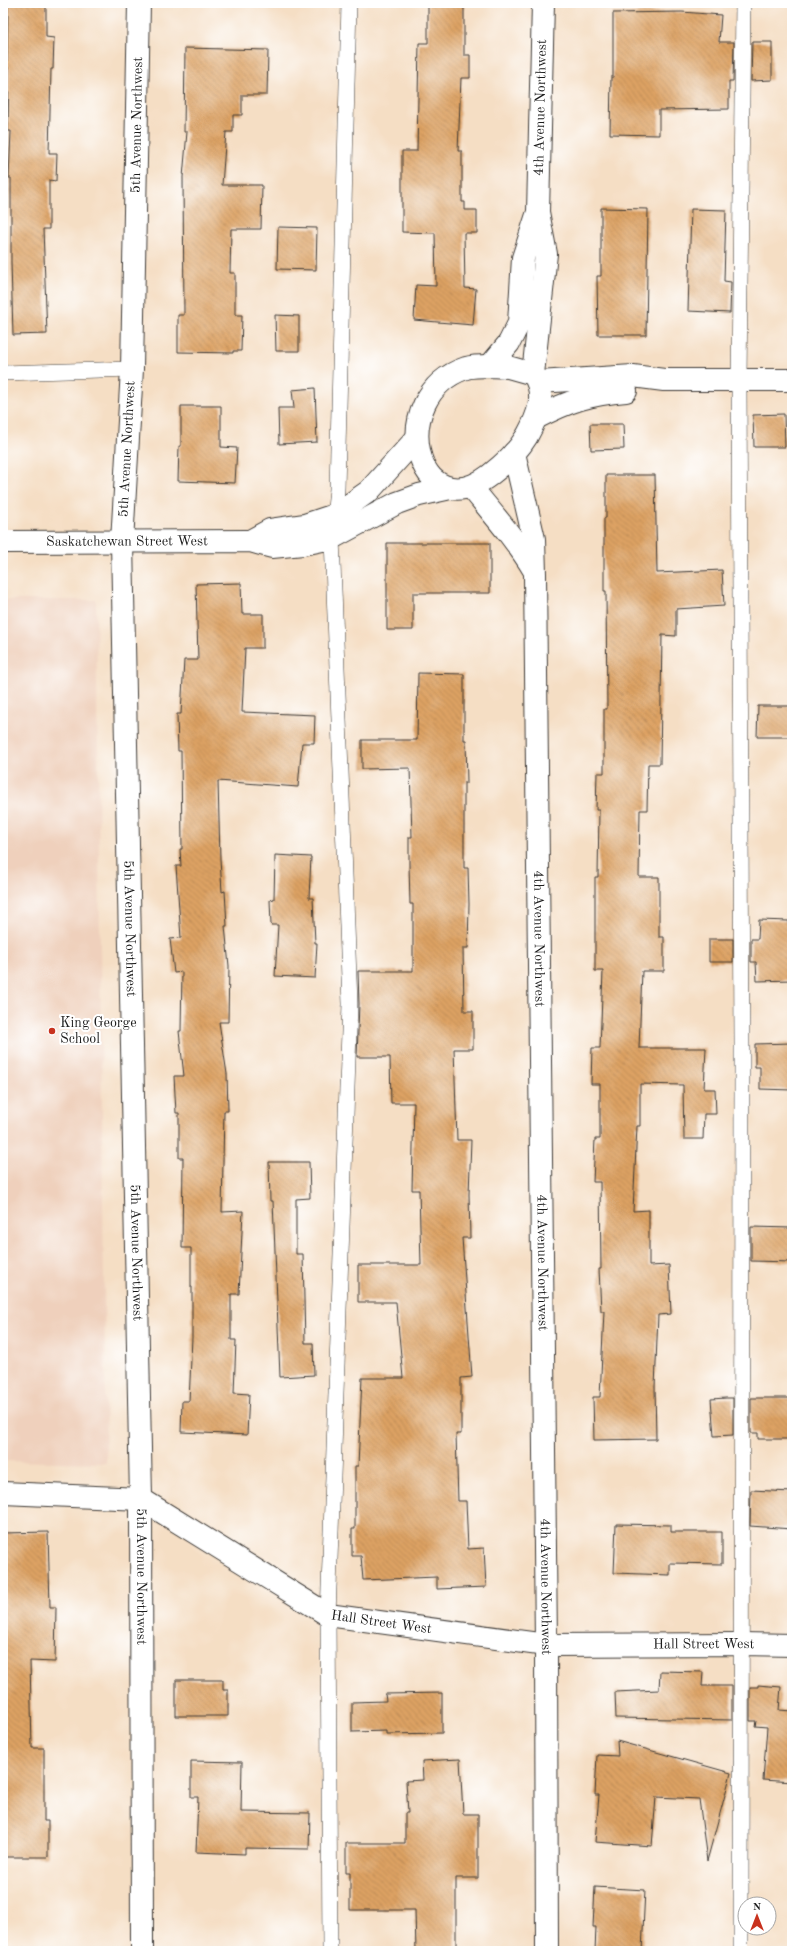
<svg xmlns="http://www.w3.org/2000/svg" width="795" height="1954" font-family="'Old Standard TT',serif">
<defs>
<pattern id="building-back-hatch" width="6" height="6" patternUnits="userSpaceOnUse"><rect width="6" height="6" fill="#dda263"/><path d="M-1 5l2 2M0 0l6 6M5-1l2 2" fill="none" stroke="#b28351"/></pattern>
</defs>
<rect width="100%" height="100%" fill="#fff"/>
<filter id="ink" filterUnits="userSpaceOnUse"><feTurbulence type="fractalNoise" baseFrequency=".025" numOctaves="2"/><feDisplacementMap in="SourceGraphic" scale="8" xChannelSelector="R" yChannelSelector="G"/><feConvolveMatrix kernelMatrix="1 2 1 2 8 2 1 2 1" color-interpolation-filters="sRGB"/></filter>
<filter id="wash" filterUnits="userSpaceOnUse"><feTurbulence type="fractalNoise" baseFrequency=".012" numOctaves="4" result="noise"/><feDisplacementMap in="SourceGraphic" scale="16" xChannelSelector="R" yChannelSelector="G"/><feGaussianBlur stdDeviation="0.9" result="paint"/><feColorMatrix in="noise" values="0 0 0 0 0 0 0 0 0 0 0 0 0 0 0 0 0 1.4 0 .05"/><feComposite in="paint" operator="in"/></filter>
<g filter="url(#wash)">
<rect width="100%" height="100%" fill="#f5dec4"/>
<path fill="#efd0bc" d="M 3,600 L 96,600 L 106,1463 L 3,1461 Z"/>
<g id="blocks">
<path fill="url(#building-back-hatch)" d="M 8,3 L 46,3 L 46,37 L 54,38 L 53,69 L 51,69 L 49,153 L 57,153 L 56,181 L 49,180 L 49,229 L 43,229 L 47,334 L 13,335 L 11,262 L 11,178 L 9,178 L 11,131 L 8,131 L 9,68 L 7,68 Z
M 428,3 L 464,3 L 464,55 L 470,55 L 470,78 L 461,78 L 458,151 L 462,151 L 462,202 L 465,202 L 465,210 L 477,210 L 477,233 L 464,233 L 465,288 L 476,289 L 473,325 L 414,320 L 416,285 L 436,286 L 435,233 L 402,232 L 402,151 L 417,151 L 419,43 L 428,43 Z
M 682,12 L 721,15 L 719,42 L 734,42 L 733,81 L 729,81 L 729,109 L 659,110 L 659,135 L 610,134 L 611,77 L 613,77 L 613,13 Z
M 752,42 L 772,42 L 772,80 L 751,81 Z
M 185,48 L 268,50 L 267,95 L 242,95 L 242,115 L 233,115 L 233,132 L 226,132 L 222,185 L 262,185 L 261,229 L 231,229 L 230,273 L 235,273 L 235,315 L 242,315 L 241,351 L 233,351 L 233,353 L 178,352 L 178,315 L 184,315 L 183,177 L 187,132 L 184,132 Z
M 601,208 L 648,209 L 646,335 L 598,335 L 597,276 L 601,276 Z
M 691,209 L 726,210 L 724,281 L 731,282 L 730,313 L 688,311 Z
M 278,227 L 317,228 L 316,270 L 277,269 Z
M 275,315 L 299,316 L 299,351 L 276,351 Z
M 315,388 L 317,442 L 279,444 L 278,408 L 294,408 L 292,390 Z
M 181,406 L 221,406 L 221,447 L 237,448 L 235,483 L 178,481 L 179,446 L 181,446 Z
M 784,414 L 785,447 L 754,447 L 753,415 Z
M 590,424 L 623,424 L 624,449 L 591,450 Z
M 606,475 L 655,475 L 657,573 L 722,570 L 724,606 L 676,609 L 676,636 L 662,635 L 660,764 L 648,764 L 647,810 L 640,810 L 639,877 L 659,877 L 659,937 L 664,937 L 664,971 L 642,971 L 639,1048 L 706,1048 L 704,1089 L 715,1089 L 716,1114 L 704,1114 L 703,1139 L 684,1139 L 683,1085 L 640,1084 L 640,1126 L 637,1126 L 633,1211 L 649,1210 L 649,1266 L 669,1265 L 671,1314 L 658,1315 L 655,1387 L 656,1439 L 594,1440 L 593,1397 L 600,1397 L 604,1311 L 601,1311 L 599,1269 L 601,1269 L 600,1182 L 593,1182 L 595,1139 L 600,1139 L 600,1084 L 591,1084 L 592,1048 L 600,1048 L 603,971 L 595,971 L 595,877 L 598,877 L 599,810 L 596,810 L 597,773 L 604,773 L 604,709 L 607,709 L 606,591 L 604,591 L 604,518 L 606,518 Z
M 387,543 L 490,543 L 490,593 L 413,593 L 413,630 L 387,630 Z
M 241,583 L 242,614 L 263,614 L 263,648 L 245,648 L 242,712 L 315,715 L 314,743 L 302,743 L 298,787 L 218,781 L 220,859 L 222,892 L 225,891 L 227,926 L 225,926 L 229,966 L 228,1022 L 219,1022 L 227,1074 L 228,1111 L 224,1111 L 222,1212 L 243,1211 L 239,1294 L 231,1294 L 231,1340 L 236,1340 L 234,1393 L 249,1394 L 247,1435 L 181,1432 L 182,1401 L 189,1401 L 192,1338 L 192,1287 L 191,1287 L 191,1248 L 182,1248 L 183,1158 L 179,1158 L 179,1113 L 176,1113 L 174,1076 L 184,1076 L 179,1031 L 181,1031 L 182,972 L 174,973 L 170,939 L 181,938 L 176,866 L 181,866 L 180,849 L 182,849 L 181,751 L 178,751 L 177,714 L 181,714 L 184,660 L 198,660 L 196,584 Z
M 418,673 L 464,674 L 464,740 L 466,740 L 467,783 L 464,783 L 464,868 L 468,868 L 469,904 L 468,948 L 463,948 L 464,1011 L 473,1011 L 473,1049 L 454,1049 L 457,1140 L 471,1140 L 469,1194 L 470,1238 L 462,1238 L 472,1377 L 461,1378 L 461,1434 L 456,1434 L 458,1501 L 466,1501 L 468,1549 L 484,1548 L 486,1587 L 437,1589 L 437,1577 L 363,1580 L 361,1556 L 352,1556 L 352,1529 L 355,1529 L 355,1466 L 358,1466 L 362,1378 L 403,1378 L 396,1302 L 358,1302 L 358,1265 L 421,1265 L 419,1190 L 412,1190 L 414,1103 L 391,1103 L 390,1057 L 357,1057 L 359,1004 L 358,971 L 413,971 L 413,904 L 410,904 L 409,864 L 409,837 L 412,837 L 410,768 L 362,769 L 362,740 L 417,740 Z
M 758,706 L 792,706 L 792,737 L 757,737 Z
M 275,855 L 311,857 L 309,898 L 313,898 L 315,943 L 317,943 L 315,978 L 275,976 L 278,925 L 271,925 L 270,900 L 274,899 Z
M 759,920 L 789,921 L 792,980 L 757,981 L 756,962 L 751,962 L 751,939 L 758,939 Z
M 709,939 L 733,939 L 733,962 L 709,962 Z
M 792,1043 L 792,1090 L 760,1089 L 760,1067 L 755,1067 L 755,1044 Z
M 269,1162 L 309,1162 L 310,1198 L 296,1199 L 296,1254 L 303,1254 L 305,1343 L 313,1343 L 314,1375 L 280,1377 L 273,1201 L 270,1201 Z
M 751,1227 L 792,1228 L 792,1262 L 751,1261 Z
M 726,1398 L 733,1398 L 733,1435 L 714,1436 L 711,1399 Z
M 751,1398 L 792,1398 L 792,1439 L 758,1439 L 758,1433 L 751,1433 Z
M 751,1490 L 792,1492 L 792,1529 L 750,1526 Z
M 616,1524 L 671,1525 L 671,1532 L 722,1532 L 722,1564 L 670,1563 L 670,1575 L 614,1573 Z
M 48,1532 L 50,1607 L 56,1607 L 55,1662 L 30,1661 L 32,1748 L 44,1748 L 44,1821 L 48,1821 L 48,1857 L 3,1857 L 3,1533 Z
M 660,1671 L 703,1672 L 702,1686 L 732,1686 L 732,1720 L 616,1718 L 615,1692 L 659,1690 Z
M 176,1680 L 223,1680 L 223,1690 L 228,1690 L 228,1716 L 176,1716 Z
M 758,1685 L 781,1687 L 779,1710 L 792,1711 L 792,1782 L 763,1780 L 767,1727 L 755,1726 L 756,1721 L 750,1721 L 750,1687 L 758,1687 Z
M 442,1693 L 442,1733 L 386,1734 L 386,1731 L 352,1732 L 352,1702 L 386,1701 L 385,1694 Z
M 617,1741 L 731,1773 L 707,1861 L 699,1799 L 656,1797 L 652,1846 L 595,1842 L 599,1795 L 595,1795 L 597,1755 L 618,1756 Z
M 460,1759 L 463,1814 L 478,1814 L 478,1878 L 456,1878 L 456,1951 L 416,1951 L 415,1910 L 350,1910 L 350,1873 L 346,1873 L 346,1843 L 405,1843 L 405,1813 L 408,1813 L 406,1781 L 423,1780 L 422,1761 Z
M 191,1761 L 242,1762 L 241,1812 L 310,1813 L 309,1849 L 245,1848 L 245,1854 L 196,1852 L 198,1797 L 191,1797 Z
M 595,1887 L 645,1890 L 642,1951 L 595,1951 L 596,1927 L 593,1927 Z"/>
</g>
</g>
<g filter="url(#ink)">
<use href="#blocks" fill-opacity="0" stroke="#3d3935" stroke-width="1"/>
<g fill="none" stroke-linecap="round" stroke-linejoin="round">
<g stroke="#3d3935" stroke-width="16">
<path id="lane" d="M 3,373 L 132,369
M 330,1951 L 328,1615 L 350,1004 L 332,538 L 337,489 L 349,3
M 741,1951 L 742,1046 L 739,380 L 743,3"/>
</g>
<g stroke="#3d3935" stroke-width="24">
<g id="street">
<path id="s1" d="M 139,3 L 132,369 L 122,542 L 141,1499 L 142,1951"/>
<path id="s2" d="M 514,453 L 534,539 L 535,574 L 546,1645 L 547,1951"/>
<path d="M 471,487 C 493,514 516,540 534,570"/>
<path id="s3" d="M 3,1493 L 141,1499 L 328,1615 L 546,1645 L 741,1644 L 792,1645"/>
</g>
</g>
<g stroke="#3d3935" stroke-width="24">
<g id="secondary">
<path d="M 490,366 L 508,367 L 533,374 C 547,394 538,416 527,436 C 518,451 503,465 490,475 C 417,531 383,396 466,368 C 473,366 482,366 490,366 Z"/>
<path d="M 490,366 L 509,343 L 519,323 L 523,258 L 537,215"/>
<path id="s4" d="M 533,374 L 546,254 L 538,212 L 543,3"/>
<path d="M 539,382 L 633,376 L 664,380 L 792,380"/>
<path d="M 536,418 C 569,401 589,394 626,391"/>
<path d="M 250,541 L 270,530 L 305,525 L 335,515 L 369,491 L 416,439"/>
<path id="s5" d="M 3,542 L 250,541 L 272,547 L 303,544 L 332,538 L 397,503 L 419,495 L 446,489"/>
</g>
</g>
<use href="#lane" stroke="#fff" stroke-width="15"/>
<use href="#street" stroke="#fff" stroke-width="22"/>
<use href="#secondary" stroke="#fff" stroke-width="22"/>
</g>
</g>
<circle fill="#c8321e" stroke="#fff" stroke-width="1.5" cx="52" cy="1031" r="4"/>
<g text-anchor="middle" dominant-baseline="central" stroke-width="4" stroke-linejoin="round" paint-order="stroke">
<g font-size="14" fill="#1c1c1c" stroke="#fff">
<text stroke="none"><textPath href="#s4" startOffset="268">4th Avenue Northwest</textPath></text>
<text transform="translate(137 125) rotate(-89)">5th Avenue Northwest</text>
<text transform="translate(127 449) rotate(-87)">5th Avenue Northwest</text>
<text stroke="none"><textPath href="#s5" startOffset="124">Saskatchewan Street West</textPath></text>
<text stroke="none"><textPath href="#s1" startOffset="926">5th Avenue Northwest</textPath></text>
<text stroke="none"><textPath href="#s2" startOffset="488">4th Avenue Northwest</textPath></text>
<text stroke="none"><textPath href="#s1" startOffset="1250">5th Avenue Northwest</textPath></text>
<text stroke="none"><textPath href="#s2" startOffset="812">4th Avenue Northwest</textPath></text>
<text stroke="none"><textPath href="#s1" startOffset="1574">5th Avenue Northwest</textPath></text>
<text stroke="none"><textPath href="#s2" startOffset="1136">4th Avenue Northwest</textPath></text>
<text stroke="none"><textPath href="#s3" startOffset="412">Hall Street West</textPath></text>
<text stroke="none"><textPath href="#s3" startOffset="736">Hall Street West</textPath></text>
</g>
<g font-size="14" fill="#1c1c1c" stroke="#fff" text-anchor="start">
<text x="60" y="1023">King George<tspan x="60" dy="16">School</tspan></text>
</g>
</g>
<rect width="795" height="1954" fill="none" stroke="#fff" stroke-width="16"/>
<g transform="translate(757 1916)"><circle r="19" fill="#ffffff" stroke="#a4a4a4"/>
<path d="M0-3L7 15L0 10L-7 15Z" fill="#c8321e"/>
<text y="-6" font-size="11" font-weight="bold" text-anchor="middle" fill="#1c1c1c">N</text>
</g>
</svg>
